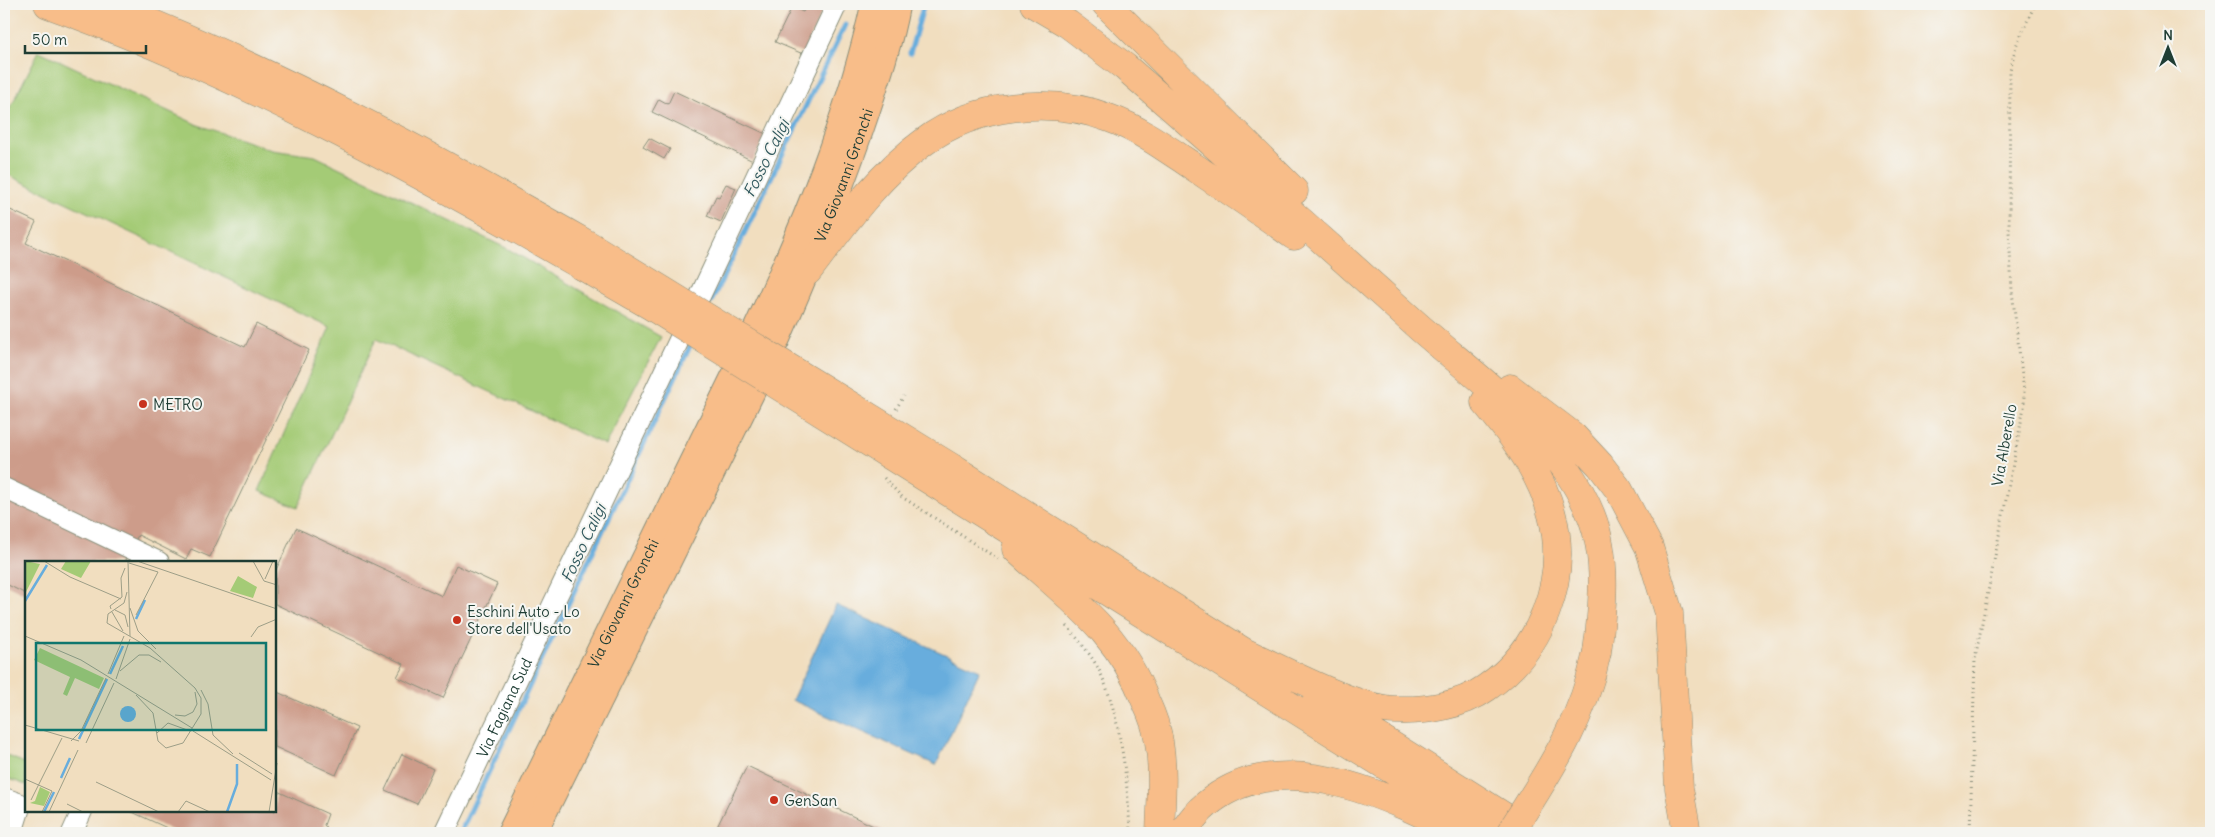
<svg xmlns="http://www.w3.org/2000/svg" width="2215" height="837" font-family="Delius,sans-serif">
<rect width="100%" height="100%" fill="#f6f6f2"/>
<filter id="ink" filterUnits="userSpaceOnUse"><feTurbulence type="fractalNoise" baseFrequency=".02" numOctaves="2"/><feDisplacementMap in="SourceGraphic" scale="10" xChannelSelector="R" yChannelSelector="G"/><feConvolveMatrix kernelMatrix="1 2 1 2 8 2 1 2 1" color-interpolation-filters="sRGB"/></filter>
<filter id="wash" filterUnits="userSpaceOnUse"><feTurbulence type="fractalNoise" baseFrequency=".0096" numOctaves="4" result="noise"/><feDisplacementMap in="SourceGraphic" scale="20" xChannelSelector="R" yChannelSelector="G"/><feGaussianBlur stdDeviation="1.12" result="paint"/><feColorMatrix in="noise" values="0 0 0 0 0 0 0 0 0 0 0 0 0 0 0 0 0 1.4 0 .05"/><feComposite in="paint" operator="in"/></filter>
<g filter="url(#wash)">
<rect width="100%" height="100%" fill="#f1debf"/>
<path fill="#a4cb76" stroke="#628455" d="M 39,51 L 198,125 L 272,150 L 315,156 L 508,249 L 661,337 L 605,445 L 376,339 L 298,507 L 259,491 L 330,327 L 4,173 L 4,120 Z
M 4,754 L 26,764 L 26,785 L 4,777 Z"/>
<path fill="#67addd" stroke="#437588" d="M 836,605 L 980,670 L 936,765 L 792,700 Z"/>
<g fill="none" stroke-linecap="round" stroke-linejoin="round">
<path stroke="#67addd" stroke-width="5" d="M 910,53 L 924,4
M 711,302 L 845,25
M 460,833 L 691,344"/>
</g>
<g id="blocks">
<path fill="#cd9c8a" d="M 815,4 L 825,6 L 803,54 L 775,42 L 792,7 L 803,12 L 806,7 L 812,10 Z
M 674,91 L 766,134 L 753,161 L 652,112 L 659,99 L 668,104 Z
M 649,138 L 670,149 L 664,159 L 643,147 Z
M 726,184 L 736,188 L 721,222 L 707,216 L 716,196 L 719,197 Z
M 4,207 L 36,222 L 26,243 L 245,347 L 256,324 L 309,350 L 210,557 L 191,549 L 186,559 L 138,535 L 125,562 L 26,562 L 26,594 L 4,583 Z
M 296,528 L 442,596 L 456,565 L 497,584 L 443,698 L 397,677 L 404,664 L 275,604 L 275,572 Z
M 275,691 L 357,728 L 336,775 L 275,747 Z
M 402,754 L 433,769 L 417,804 L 385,790 Z
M 747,766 L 888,833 L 714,833 Z
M 275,790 L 328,814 L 324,825 L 331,833 L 178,833 L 130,811 L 275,811 Z"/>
</g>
</g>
<g filter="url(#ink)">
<use href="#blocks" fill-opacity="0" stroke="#888e7a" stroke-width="1"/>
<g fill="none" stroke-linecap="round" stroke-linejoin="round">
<g stroke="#888e7a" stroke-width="22">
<g id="minor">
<path d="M 700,296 L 837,4"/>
<path d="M 4,488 L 159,562"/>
<path d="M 4,798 L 21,804 L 12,833"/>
<path d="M 72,833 L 82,811"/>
<path id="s1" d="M 444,833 L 680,338"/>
</g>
</g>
<g stroke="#888e7a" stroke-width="27">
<g id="major">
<path d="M 756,329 C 805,225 849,116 874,4"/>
<path id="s2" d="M 776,342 C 809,267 840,192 866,114 C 878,78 890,42 897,4"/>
<path id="s3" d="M 510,833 L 735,374"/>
<path d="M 534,833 L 755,386"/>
</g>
</g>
<g stroke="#888e7a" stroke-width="29">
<path id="highway" d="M 48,4 C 235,71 410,167 582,266
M 104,4 C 274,70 434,157 592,247
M 1034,4 L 1068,24 L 1125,67 C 1221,150 1316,234 1410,319 C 1475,378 1556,430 1591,515 C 1608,557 1603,607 1597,652
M 1106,4 L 1294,191
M 808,271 C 843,225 877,176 924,142 C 975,104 1050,96 1109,118 C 1140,129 1167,149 1194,167 C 1228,190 1262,212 1294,236
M 1510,388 L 1573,436 L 1600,465 L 1619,490 L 1649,547 L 1669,613 L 1679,788 L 1687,833
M 954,469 L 1260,662
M 942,488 L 1493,833
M 1016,549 C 1070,599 1118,630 1146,702 C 1152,715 1157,728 1159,742 C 1164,772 1161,803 1160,833
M 1244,652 C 1284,670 1354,709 1396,710 C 1426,711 1461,706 1486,688 C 1541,651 1569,579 1552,515 C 1541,472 1513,436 1485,402
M 1317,698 L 1505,817
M 1183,833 C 1193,815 1208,801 1226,791 C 1298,751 1395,800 1462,833"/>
</g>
<path stroke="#888e7a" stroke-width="3" stroke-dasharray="1 4" stroke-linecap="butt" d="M 896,409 L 904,396
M 884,478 L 902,497 L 998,559
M 1067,626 C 1078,639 1093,657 1100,672 C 1121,717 1128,784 1130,833
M 1970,833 L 1975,659 L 2024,407 L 2024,391 L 2012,291 L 2009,231 L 2010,70 L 2016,46 L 2035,4"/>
<use href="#minor" stroke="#fff" stroke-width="20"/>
<use href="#major" stroke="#f8bd89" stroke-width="25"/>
<use href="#highway" stroke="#f8bd89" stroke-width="28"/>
<g stroke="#888e7a" stroke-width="29" stroke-linecap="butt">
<path id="highway-bridge" d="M 592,247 L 954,469
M 582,266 L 651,306 L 942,488
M 1510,833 C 1548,773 1583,722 1597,652"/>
</g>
<use href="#highway-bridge" stroke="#f8bd89" stroke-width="28"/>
</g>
</g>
<g fill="#c8321e" stroke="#f6f6f2" stroke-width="2">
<circle cx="143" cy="404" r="5"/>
<circle cx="457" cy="620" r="5"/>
<circle cx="774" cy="800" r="5"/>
</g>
<g text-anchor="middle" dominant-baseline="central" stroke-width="4" stroke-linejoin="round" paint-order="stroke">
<g font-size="15" fill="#1f3d34" stroke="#f6f6f2">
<text stroke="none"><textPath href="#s2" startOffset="180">Via Giovanni Gronchi</textPath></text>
<text transform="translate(2004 445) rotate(-80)">Via Alberello</text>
<text stroke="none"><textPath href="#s3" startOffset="256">Via Giovanni Gronchi</textPath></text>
<text stroke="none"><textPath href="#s1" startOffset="139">Via Fagiana Sud</textPath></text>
</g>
<g font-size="15" fill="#1f3d34" stroke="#f6f6f2" text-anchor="start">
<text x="153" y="404">METRO</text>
<text x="467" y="611">Eschini Auto - Lo<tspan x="467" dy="17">Store dell'Usato</tspan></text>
<text x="784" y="800">GenSan</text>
</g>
<g font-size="16" font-style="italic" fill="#31595e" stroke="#f6f6f2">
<text transform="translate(766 158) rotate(-64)">Fosso Caligi</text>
<text transform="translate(583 543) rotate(-65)">Fosso Caligi</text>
</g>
</g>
<g transform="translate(25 561)">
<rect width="251" height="251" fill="#f1debf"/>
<path d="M 0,0 L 15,3 L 0,33 ZM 41,0 L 66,0 L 56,17 L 36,8 ZM 213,15 L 232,26 L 228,37 L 205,30 ZM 15,87 L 79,117 L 74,128 L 50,117 L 42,135 L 38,133 L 45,116 L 9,99 ZM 15,226 L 25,231 L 19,245 L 5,242 L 10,240 Z" fill="#a4cb76"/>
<path d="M95 153a8 8 0 1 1 16 0a8 8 0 1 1-16 0Z" fill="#67addd"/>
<path fill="none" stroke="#67addd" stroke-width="2.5" d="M 0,40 L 22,4M 111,58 L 120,39M 85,113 L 98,85M 54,178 L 82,118M 36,217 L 45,197M 19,251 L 29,231M 202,251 L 212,223 L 212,203"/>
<path fill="none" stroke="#9d9e87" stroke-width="1" d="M 19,0 L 45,16 L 96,38M 103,0 L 105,75M 112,0 L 252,48M 228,0 L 239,20 L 252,24M 104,2 L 133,11 L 111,54M 240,18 L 248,0M 102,31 L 99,42 L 83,53 L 82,62 L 125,87 L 170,127 L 176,137 L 176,153 L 158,182 L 141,187 L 133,180 L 128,152 L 111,134M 105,47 L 113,70 L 131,88M 86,48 L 85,45 L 97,36 L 96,17 L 100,7M 90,49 L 100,54 L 103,66M 87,51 L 98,70M 0,75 L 56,99 L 167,167M 226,76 L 233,66 L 252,58M 95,110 L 114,94 L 124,94 L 136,101M 83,113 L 99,75M 91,118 L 105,78M 176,129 L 183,143 L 188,174 L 208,193M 150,154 L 160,155 L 168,151 L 172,143 L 170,131M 0,164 L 54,180M 168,170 L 246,219M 132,172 L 143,162 L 165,170M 46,180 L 56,170 L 81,117M 61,182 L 89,122M 214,192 L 247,213M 0,218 L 27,230 L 17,251M 71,221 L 134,251M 6,239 L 37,177M 42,243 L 58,251M 24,251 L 53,189M 153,251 L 161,240 L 185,251M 244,251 L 252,202"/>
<path fill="#0f766e" fill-opacity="0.15" stroke="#0f766e" stroke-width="2.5" d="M 11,82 L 241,82 L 241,169 L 11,169 Z"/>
<rect width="251" height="251" fill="none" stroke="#1f3d34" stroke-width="2.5"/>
</g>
<rect width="2215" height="837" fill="none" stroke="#f6f6f2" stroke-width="20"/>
<g transform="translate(2168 48)" stroke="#f6f6f2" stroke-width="4" paint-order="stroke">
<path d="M0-4L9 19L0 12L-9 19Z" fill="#1f3d34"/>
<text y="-8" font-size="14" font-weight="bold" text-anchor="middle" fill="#1f3d34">N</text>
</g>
<path d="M25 45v8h121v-8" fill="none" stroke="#1f3d34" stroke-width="2.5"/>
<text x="32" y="45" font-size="15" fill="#1f3d34" stroke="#f6f6f2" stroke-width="4" paint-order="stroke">50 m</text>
</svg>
